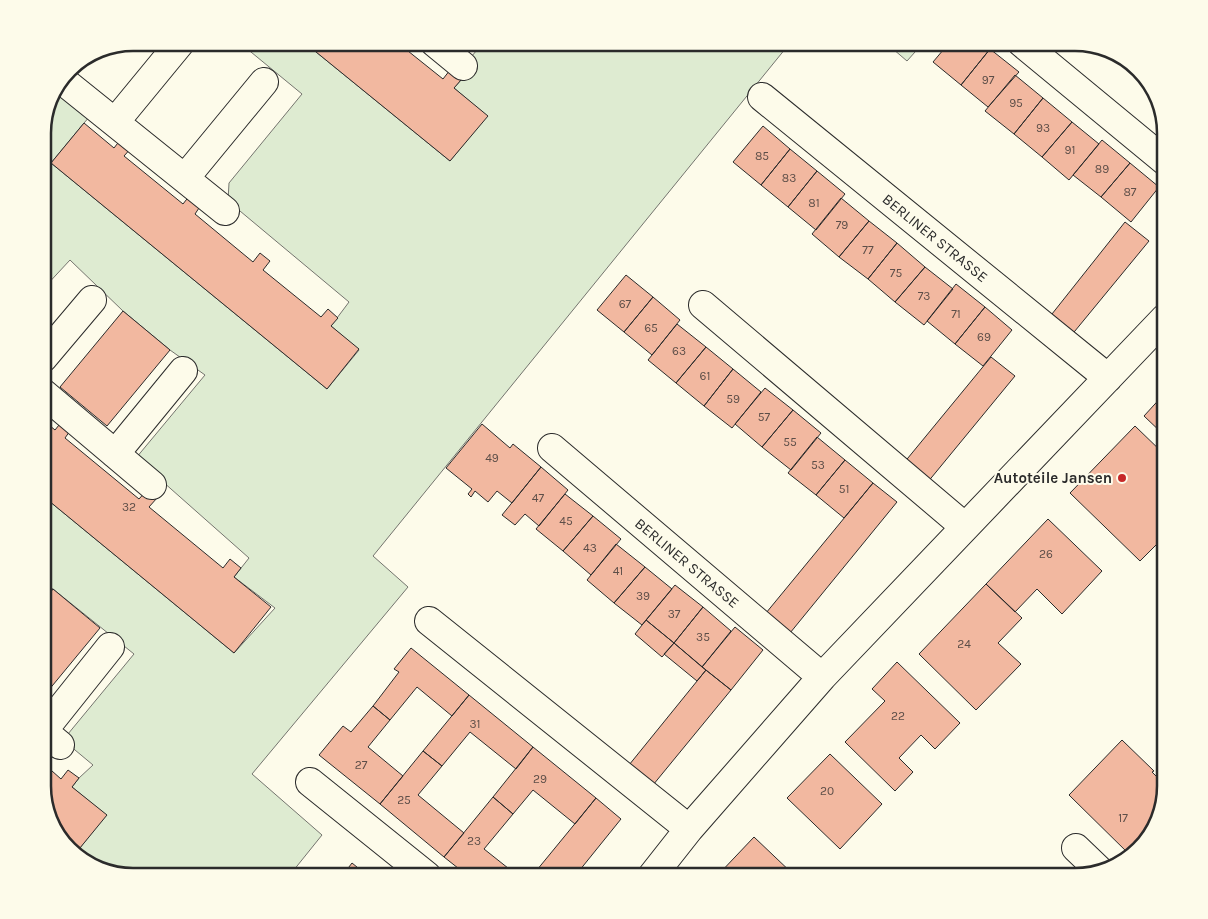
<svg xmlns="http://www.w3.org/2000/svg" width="1208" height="919" font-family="Karla,sans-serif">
<rect width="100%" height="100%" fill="#fdfbea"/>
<path fill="#deebd1" stroke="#74746e" d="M 240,43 L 305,43 L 450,161 L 487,116 L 454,88 L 461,80 L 471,57 L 483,43 L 790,43 L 373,556 L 408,587 L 252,774 L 322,835 L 289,876 L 133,876 L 78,858 L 75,854 L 106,815 L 72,787 L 79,778 L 93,765 L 63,740 L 134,654 L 43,581 L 43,496 L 234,653 L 275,608 L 234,577 L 249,558 L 136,458 L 205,375 L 170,350 L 123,311 L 70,260 L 43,289 L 43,127 L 52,93 L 57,86 L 91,115 L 84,123 L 51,163 L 327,389 L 359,350 L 331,326 L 349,302 L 228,201 L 229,183 L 302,94 Z
M 886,43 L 923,43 L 907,61 Z"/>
<path fill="#f2b8a0" stroke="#2b2b2b" d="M 305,43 L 398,43 L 443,79 L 450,70 L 461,80 L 454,88 L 488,116 L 450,161 Z
M 949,43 L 983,43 L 990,49 L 961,85 L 933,62 Z
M 990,49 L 1019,72 L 988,107 L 961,85 Z
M 1015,75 L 1043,98 L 1014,134 L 985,111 Z
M 1043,98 L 1072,122 L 1042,157 L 1014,134 Z
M 1072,122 L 1099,144 L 1069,180 L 1042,157 Z
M 84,123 L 114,148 L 121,139 L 132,147 L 124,156 L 183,204 L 190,195 L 201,205 L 195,214 L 253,262 L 260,253 L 270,261 L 263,270 L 321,317 L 328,309 L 338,318 L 331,326 L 359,349 L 327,389 L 51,163 Z
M 763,126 L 790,149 L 761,185 L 733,162 Z
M 1102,140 L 1130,163 L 1101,197 L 1073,175 Z
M 790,149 L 817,171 L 788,207 L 761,185 Z
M 1130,163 L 1159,187 L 1131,222 L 1101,197 Z
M 817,171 L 845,194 L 816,230 L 788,207 Z
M 841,198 L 869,221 L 839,257 L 812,234 Z
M 869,221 L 897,243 L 868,279 L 839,257 Z
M 1125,222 L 1149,241 L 1070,337 L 1048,319 Z
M 897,243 L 925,267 L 895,302 L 868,279 Z
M 925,267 L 953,289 L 924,325 L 895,302 Z
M 626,275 L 653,297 L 624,332 L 597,310 Z
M 956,284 L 985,307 L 955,344 L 927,321 Z
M 653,297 L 680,320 L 652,355 L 624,332 Z
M 985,307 L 1012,330 L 983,366 L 955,344 Z
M 123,311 L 170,350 L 107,426 L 60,387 Z
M 677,324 L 706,347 L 676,383 L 648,360 Z
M 706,347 L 733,369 L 704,406 L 676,383 Z
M 991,357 L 1015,376 L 927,483 L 903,464 Z
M 733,369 L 761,392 L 732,428 L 704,406 Z
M 765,388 L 793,410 L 762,447 L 735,424 Z
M 1165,393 L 1165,436 L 1144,416 Z
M 793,410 L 821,433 L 791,470 L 762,447 Z
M 43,420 L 55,430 L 63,420 L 72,428 L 65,438 L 139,499 L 147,490 L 157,498 L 149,507 L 223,568 L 230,559 L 241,568 L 234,577 L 271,607 L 234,653 L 43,496 Z
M 482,424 L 510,448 L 513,444 L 541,467 L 512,503 L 497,491 L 488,502 L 475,491 L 471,497 L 468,494 L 472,489 L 446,468 Z
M 1135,426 L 1165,455 L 1165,544 L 1161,540 L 1140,561 L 1070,493 Z
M 817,437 L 845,460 L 816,495 L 788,473 Z
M 845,460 L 873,483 L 844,518 L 816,495 Z
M 541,467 L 568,490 L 539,526 L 525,514 L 515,525 L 502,515 Z
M 873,483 L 897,502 L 790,633 L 766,613 Z
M 565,494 L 593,516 L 563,551 L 536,529 Z
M 593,516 L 621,539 L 591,575 L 563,551 Z
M 1048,519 L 1102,571 L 1062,614 L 1037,589 L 1015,612 L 986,584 Z
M 616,544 L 645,567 L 614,603 L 587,580 Z
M 645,567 L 672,589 L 642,625 L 614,603 Z
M 986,584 L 1022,618 L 998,643 L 1021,664 L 976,710 L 919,654 Z
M 675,585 L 703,607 L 674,643 L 646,620 Z
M 53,589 L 100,628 L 43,697 L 43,602 Z
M 703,607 L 731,631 L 702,667 L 674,643 Z
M 646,620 L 674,643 L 662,657 L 635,634 Z
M 735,627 L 763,650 L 731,690 L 702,667 Z
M 674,643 L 706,670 L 697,681 L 664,654 Z
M 411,648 L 469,695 L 452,716 L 417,687 L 390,720 L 373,706 L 399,672 L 394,669 Z
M 897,662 L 960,723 L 935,749 L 921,735 L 899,758 L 913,772 L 895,791 L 845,742 L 885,701 L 872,689 Z
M 706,670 L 731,690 L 653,785 L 629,765 Z
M 469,695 L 533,747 L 516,769 L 470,732 L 442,766 L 423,751 Z
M 373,706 L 390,720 L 368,747 L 403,776 L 380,804 L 319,755 L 343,726 L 351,732 Z
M 1122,740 L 1154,771 L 1152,772 L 1165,785 L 1147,841 L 1130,855 L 1069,795 Z
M 533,747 L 596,798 L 575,824 L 533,790 L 513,814 L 493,797 Z
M 423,751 L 442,766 L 418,795 L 464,833 L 444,857 L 380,804 Z
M 830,754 L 882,804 L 840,849 L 787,798 Z
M 43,763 L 61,779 L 68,770 L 79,778 L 72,787 L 107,815 L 75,854 L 52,826 L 43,792 Z
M 493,797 L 513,814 L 484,849 L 518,876 L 468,876 L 444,857 Z
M 596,798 L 621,819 L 575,876 L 532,876 Z
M 754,837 L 795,876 L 717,876 Z
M 352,863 L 368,876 L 342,876 Z"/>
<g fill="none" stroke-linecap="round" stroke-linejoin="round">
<g stroke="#2b2b2b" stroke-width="30">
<path id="minor" d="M 435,43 L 463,66
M 1022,43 L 1165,161
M 62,80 L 225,211
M 762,97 L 1108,378
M 115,122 L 180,43
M 185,178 L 264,82
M 703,305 L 965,527
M 43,358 L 92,300
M 43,393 L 152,485
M 552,448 L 822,677
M 115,454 L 183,371
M 429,621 L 689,829
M 43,731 L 110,647
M 43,731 L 60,745
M 310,782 L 427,876
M 1076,848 L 1100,871
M 652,876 L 689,829 L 822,677 L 1165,318"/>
</g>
<use href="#minor" stroke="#fdfbea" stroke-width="28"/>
</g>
<circle fill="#c62828" stroke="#fdfbea" stroke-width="2" cx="1122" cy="478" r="5"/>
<g text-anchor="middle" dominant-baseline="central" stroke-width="4" stroke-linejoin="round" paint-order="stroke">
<g font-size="12" fill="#5d4e48">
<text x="988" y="80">97</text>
<text x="1016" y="103">95</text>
<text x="1043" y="128">93</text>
<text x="1070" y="150">91</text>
<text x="762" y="156">85</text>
<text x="1102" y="169">89</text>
<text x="789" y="178">83</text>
<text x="1130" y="192">87</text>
<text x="814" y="203">81</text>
<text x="842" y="225">79</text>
<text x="868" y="250">77</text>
<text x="896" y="273">75</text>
<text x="924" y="296">73</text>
<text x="625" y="304">67</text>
<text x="956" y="314">71</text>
<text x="651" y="328">65</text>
<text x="984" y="337">69</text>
<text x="679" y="351">63</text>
<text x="705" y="376">61</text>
<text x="733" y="399">59</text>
<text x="764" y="417">57</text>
<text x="790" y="442">55</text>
<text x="492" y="458">49</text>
<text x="818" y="465">53</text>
<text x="844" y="489">51</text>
<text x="538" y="498">47</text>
<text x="129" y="507">32</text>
<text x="566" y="521">45</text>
<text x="590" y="548">43</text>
<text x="1046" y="554">26</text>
<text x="618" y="571">41</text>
<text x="643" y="596">39</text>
<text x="674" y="614">37</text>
<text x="703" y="637">35</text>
<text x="964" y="644">24</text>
<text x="898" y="716">22</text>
<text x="475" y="724">31</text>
<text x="361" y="765">27</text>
<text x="540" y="779">29</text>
<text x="827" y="791">20</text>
<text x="404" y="800">25</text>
<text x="1123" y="818">17</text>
<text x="474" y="841">23</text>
</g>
<g font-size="15" fill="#2b2b2b" stroke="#fdfbea">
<text transform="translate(935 238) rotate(39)">BERLINER STRASSE</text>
<text transform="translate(687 563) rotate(40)">BERLINER STRASSE</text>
</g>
<g font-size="15" font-weight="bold" fill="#2b2b2b" stroke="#fdfbea" text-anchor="end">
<text x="1112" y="478">Autoteile Jansen</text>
</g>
</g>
<path d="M0 0H1208V919H0ZM133 51H1075A82 82 0 0 1 1157 133V786A82 82 0 0 1 1075 868H133A82 82 0 0 1 51 786V133A82 82 0 0 1 133 51Z" fill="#fdfbea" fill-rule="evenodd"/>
<path fill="none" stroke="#2b2b2b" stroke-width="2.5" d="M133 51H1075A82 82 0 0 1 1157 133V786A82 82 0 0 1 1075 868H133A82 82 0 0 1 51 786V133A82 82 0 0 1 133 51Z"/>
</svg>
